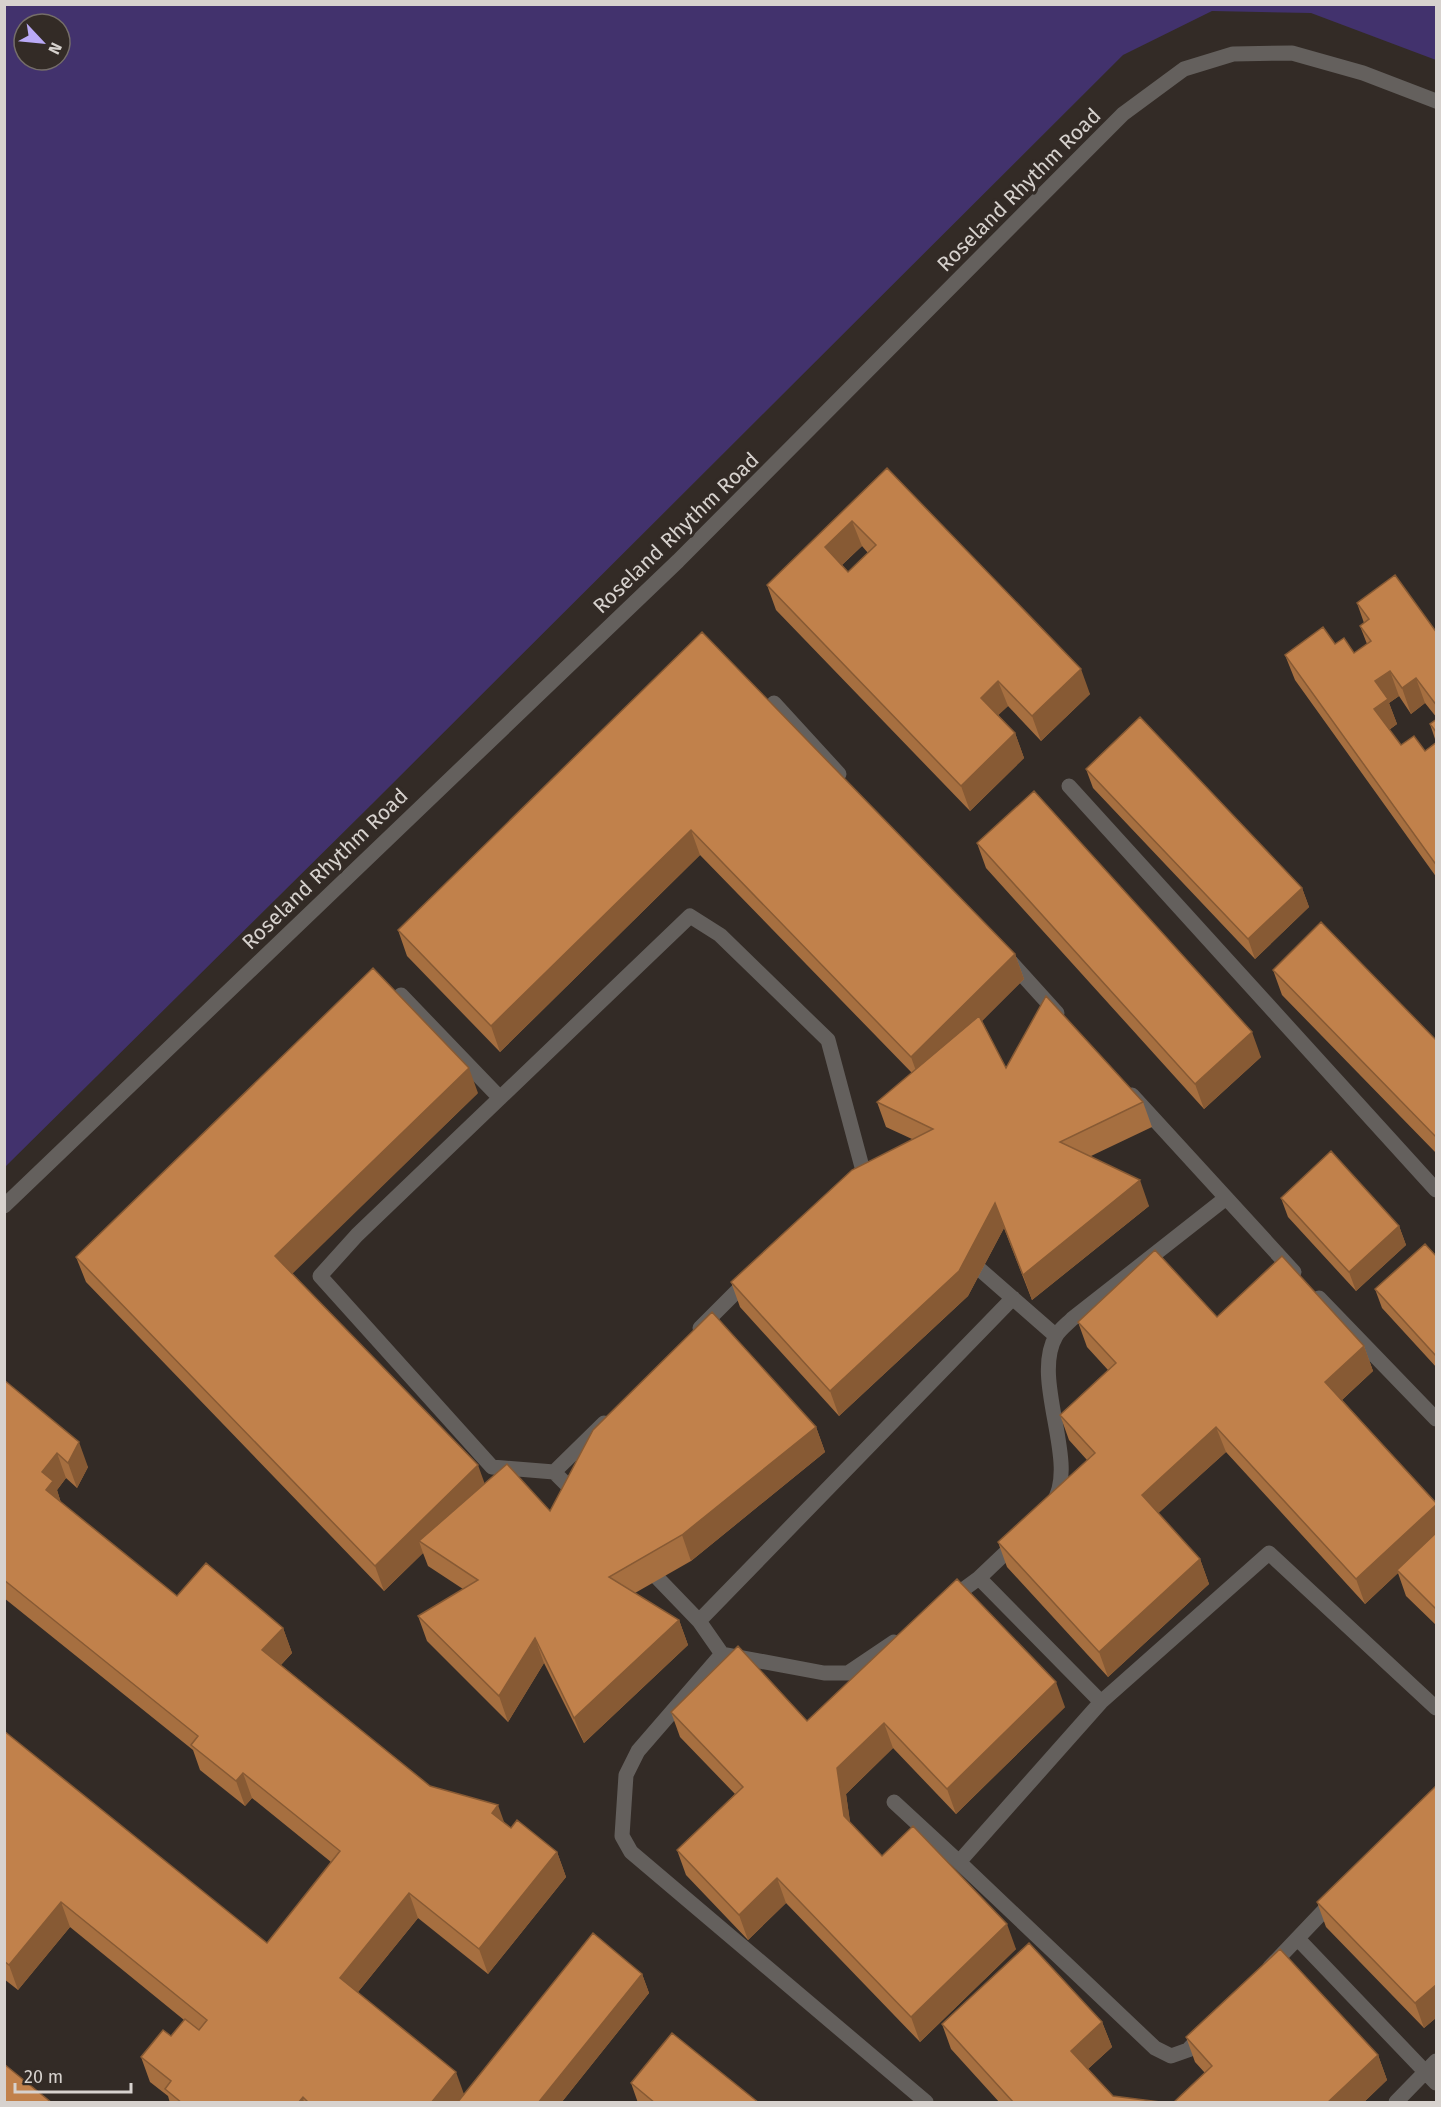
<svg xmlns="http://www.w3.org/2000/svg" width="1441" height="2107" font-family="'Fira Sans',sans-serif">
<rect width="100%" height="100%" fill="#332b26"/>
<path fill="#42326d" fill-rule="evenodd" d="M 5,4 L 1436,4 L 1436,60 L 1311,13 L 1212,11 L 1123,55 L 369,807 L 5,1167 ZM 24,24 L 60,24 L 60,60 L 24,60 Z"/>
<g fill="none" stroke-linecap="round" stroke-linejoin="round">
<path stroke="#64605d" stroke-width="15" d="M 774,703 L 839,774
M 1069,786 L 1436,1190
M 1009,960 L 1057,1013
M 401,995 L 500,1098
M 1132,1095 L 1294,1272
M 4,1206 L 678,561 L 1123,114 L 1184,69 L 1233,54 L 1292,53 L 1363,73 L 1436,101
M 968,1259 L 1056,1336
M 1319,1298 L 1436,1419
M 700,1328 L 749,1279
M 554,1472 L 604,1423
M 579,1497 L 554,1472 L 492,1467 L 320,1276 L 357,1235 L 690,916 L 720,935 L 828,1040 L 862,1167 L 875,1178
M 1052,1504 C 1081,1465 1030,1380 1056,1336 C 1059,1330 1067,1324 1072,1319 L 1226,1198
M 1018,1541 L 979,1578 L 1101,1702
M 646,1566 L 699,1621 L 722,1654 L 824,1673 L 848,1673 L 894,1642
M 949,1600 L 979,1578
M 699,1621 L 1013,1298
M 722,1654 L 638,1751 L 626,1775 L 622,1836 L 631,1852 L 926,2102
M 894,1802 L 959,1862
M 1298,1939 L 1436,2083
M 1270,1967 L 1334,1900
M 1204,2033 L 1188,2050 L 1171,2056 L 1155,2048 L 959,1862 L 1101,1702 L 1269,1553 L 1436,1708
M 1396,2102 L 1436,2061"/>
</g>
<path fill="#a66f40" fill-rule="evenodd" d="M 887,468 L 1090,694 L 1041,741 L 1008,706 L 998,715 L 1015,733 L 1024,758 L 970,811 L 776,610 L 767,585 ZM 862,546 L 868,553 L 848,572 L 842,565 Z
M 1357,603 L 1437,633 L 1437,718 L 1425,703 L 1411,714 L 1399,696 L 1389,703 L 1397,724 L 1389,730 L 1401,745 L 1425,751 L 1436,742 L 1430,724 L 1437,719 L 1437,878 L 1295,680 L 1285,655 L 1335,644 L 1354,653 L 1367,644 L 1360,626 L 1364,623 Z
M 702,632 L 1015,954 L 1024,979 L 982,1021 L 1006,1068 L 1143,1102 L 1152,1127 L 1091,1156 L 1149,1206 L 1032,1300 L 1004,1228 L 968,1296 L 839,1416 L 740,1307 L 731,1282 L 912,1139 L 886,1127 L 877,1102 L 912,1073 L 700,855 L 500,1052 L 407,956 L 398,930 Z
M 1086,769 L 1302,888 L 1309,907 L 1255,959 L 1093,788 Z
M 977,843 L 1261,1057 L 1204,1109 L 986,868 Z
M 1273,970 L 1437,1041 L 1437,1154 L 1282,995 Z
M 478,1093 L 292,1273 L 484,1483 L 550,1511 L 816,1427 L 825,1452 L 691,1561 L 635,1593 L 679,1620 L 688,1645 L 584,1743 L 544,1663 L 508,1722 L 427,1641 L 418,1616 L 463,1589 L 428,1566 L 423,1553 L 384,1591 L 86,1282 L 76,1257 Z
M 1281,1198 L 1399,1226 L 1406,1245 L 1356,1291 L 1288,1217 Z
M 1437,1257 L 1437,1368 L 1382,1308 L 1375,1289 Z
M 1217,1317 L 1364,1346 L 1373,1371 L 1342,1400 L 1437,1504 L 1437,1626 L 1406,1596 L 1398,1573 L 1365,1604 L 1226,1452 L 1158,1513 L 1200,1559 L 1209,1584 L 1108,1677 L 1007,1567 L 998,1542 L 1087,1460 L 1069,1440 L 1060,1415 L 1108,1370 L 1087,1347 L 1078,1322 Z
M 4,1380 L 88,1467 L 77,1488 L 66,1478 L 57,1490 L 61,1503 L 177,1596 L 283,1628 L 292,1653 L 281,1665 L 430,1786 L 504,1822 L 511,1828 L 557,1852 L 566,1877 L 488,1974 L 418,1918 L 358,1992 L 464,2094 L 642,1974 L 649,1993 L 561,2103 L 170,2103 L 168,2096 L 150,2082 L 141,2057 L 171,2036 L 184,2020 L 70,1927 L 18,1990 L 4,1979 L 4,1731 L 267,1943 L 331,1862 L 252,1798 L 245,1806 L 200,1770 L 193,1750 L 4,1598 Z
M 1065,1707 L 956,1814 L 893,1748 L 846,1794 L 850,1823 L 882,1856 L 1016,1949 L 920,2042 L 786,1903 L 748,1940 L 686,1875 L 677,1850 L 735,1794 L 680,1737 L 671,1712 L 807,1721 Z
M 1437,1785 L 1437,2017 L 1424,2028 L 1326,1927 L 1317,1902 Z
M 1102,2022 L 1112,2047 L 1088,2069 L 1113,2096 L 1168,2103 L 1000,2103 L 951,2049 L 942,2024 Z
M 1186,2037 L 1378,2055 L 1387,2080 L 1363,2103 L 1173,2103 L 1205,2073 L 1195,2062 Z
M 631,2083 L 759,2103 L 638,2103 Z"/>
<path fill="#875a34" d="M 852,521 L 862,546 L 834,572 L 825,547 Z
M 1081,669 L 1090,694 L 1041,741 L 1032,716 Z
M 1390,671 L 1399,696 L 1389,703 L 1397,724 L 1383,734 L 1374,709 L 1375,681 Z
M 1416,678 L 1425,703 L 1411,714 L 1402,688 Z
M 998,681 L 1008,706 L 990,723 L 981,698 Z
M 1015,733 L 1024,758 L 970,811 L 961,786 Z
M 691,830 L 700,855 L 500,1052 L 491,1026 Z
M 1302,888 L 1309,907 L 1255,959 L 1248,939 Z
M 1015,954 L 1024,979 L 920,1082 L 911,1057 Z
M 1252,1032 L 1261,1057 L 1204,1109 L 1195,1084 Z
M 469,1068 L 478,1093 L 285,1281 L 275,1256 Z
M 1140,1180 L 1149,1206 L 1032,1300 L 1023,1275 Z
M 995,1203 L 1004,1228 L 968,1296 L 839,1416 L 830,1391 Z
M 1399,1226 L 1406,1245 L 1356,1291 L 1349,1272 Z
M 1364,1346 L 1373,1371 L 1334,1407 L 1325,1382 Z
M 816,1427 L 825,1452 L 691,1561 L 682,1535 Z
M 1216,1427 L 1226,1452 L 1151,1520 L 1142,1495 Z
M 79,1442 L 88,1467 L 77,1488 L 68,1463 Z
M 57,1453 L 66,1478 L 57,1490 L 62,1506 L 46,1490 L 42,1472 Z
M 478,1465 L 487,1490 L 419,1541 L 423,1553 L 384,1591 L 375,1566 Z
M 1437,1504 L 1437,1538 L 1397,1570 L 1398,1573 L 1365,1604 L 1356,1579 Z
M 1200,1559 L 1209,1584 L 1108,1677 L 1099,1652 Z
M 679,1620 L 688,1645 L 584,1743 L 574,1718 Z
M 283,1628 L 292,1653 L 271,1675 L 262,1650 Z
M 535,1638 L 544,1663 L 508,1722 L 499,1696 Z
M 1056,1682 L 1065,1707 L 956,1814 L 947,1789 Z
M 884,1723 L 893,1748 L 846,1794 L 853,1841 L 844,1816 L 837,1768 Z
M 243,1773 L 252,1798 L 245,1806 L 236,1781 Z
M 498,1805 L 507,1830 L 492,1813 Z
M 557,1852 L 566,1877 L 488,1974 L 479,1949 Z
M 777,1878 L 786,1903 L 748,1940 L 739,1915 Z
M 409,1893 L 418,1918 L 349,2003 L 340,1978 Z
M 61,1902 L 70,1927 L 18,1990 L 9,1965 Z
M 1007,1924 L 1016,1949 L 920,2042 L 911,2017 Z
M 642,1974 L 649,1993 L 561,2103 L 538,2103 Z
M 1437,1984 L 1437,2017 L 1424,2028 L 1415,2003 Z
M 1102,2022 L 1112,2047 L 1080,2076 L 1071,2051 Z
M 1378,2055 L 1387,2080 L 1363,2103 L 1327,2103 Z
M 456,2072 L 465,2097 L 460,2103 L 431,2103 Z
M 303,2097 L 304,2103 L 298,2103 Z"/>
<path fill="#c1814b" stroke="#875a34" stroke-width="1.5" fill-rule="evenodd" d="M 887,468 L 1081,669 L 1032,716 L 998,681 L 981,698 L 1015,733 L 961,786 L 767,585 ZM 852,521 L 876,545 L 848,572 L 825,547 Z
M 1395,575 L 1437,633 L 1437,706 L 1416,678 L 1402,688 L 1390,671 L 1375,681 L 1388,699 L 1374,709 L 1401,745 L 1414,736 L 1425,751 L 1437,742 L 1437,866 L 1285,655 L 1323,627 L 1335,644 L 1344,638 L 1354,653 L 1371,641 L 1360,626 L 1369,619 L 1357,603 Z
M 702,632 L 1015,954 L 911,1057 L 691,830 L 491,1026 L 398,930 Z
M 1140,717 L 1302,888 L 1248,939 L 1086,769 Z
M 1437,719 L 1437,733 L 1430,724 Z
M 1034,791 L 1252,1032 L 1195,1084 L 977,843 Z
M 1321,922 L 1437,1041 L 1437,1138 L 1273,970 Z
M 373,968 L 469,1068 L 275,1256 L 478,1465 L 375,1566 L 76,1257 Z
M 1046,996 L 1143,1102 L 1060,1142 L 1140,1180 L 1023,1275 L 995,1203 L 959,1271 L 830,1391 L 731,1282 L 852,1170 L 933,1129 L 877,1102 L 979,1016 L 1006,1068 Z
M 1331,1151 L 1399,1226 L 1349,1272 L 1281,1198 Z
M 1425,1244 L 1437,1257 L 1437,1357 L 1375,1289 Z
M 1155,1250 L 1217,1317 L 1282,1256 L 1364,1346 L 1325,1382 L 1437,1504 L 1356,1579 L 1216,1427 L 1142,1495 L 1200,1559 L 1099,1652 L 998,1542 L 1095,1453 L 1060,1415 L 1116,1363 L 1078,1322 Z
M 712,1312 L 816,1427 L 682,1535 L 609,1577 L 679,1620 L 574,1718 L 535,1638 L 499,1696 L 418,1616 L 478,1580 L 419,1541 L 507,1464 L 550,1511 L 593,1430 Z
M 4,1380 L 79,1442 L 68,1463 L 57,1453 L 42,1472 L 53,1481 L 46,1490 L 177,1596 L 206,1563 L 283,1628 L 262,1650 L 430,1786 L 498,1805 L 492,1813 L 511,1828 L 517,1820 L 557,1852 L 479,1949 L 409,1893 L 340,1978 L 456,2072 L 431,2103 L 309,2103 L 303,2097 L 298,2103 L 182,2103 L 165,2089 L 171,2081 L 141,2057 L 163,2030 L 171,2036 L 185,2019 L 199,2030 L 207,2020 L 61,1902 L 9,1965 L 4,1961 L 4,1731 L 267,1943 L 340,1851 L 243,1773 L 236,1781 L 191,1745 L 198,1736 L 4,1580 Z
M 1437,1532 L 1437,1610 L 1397,1570 Z
M 957,1579 L 1056,1682 L 947,1789 L 884,1723 L 837,1768 L 844,1816 L 882,1856 L 913,1826 L 1007,1924 L 911,2017 L 777,1878 L 739,1915 L 677,1850 L 743,1787 L 671,1712 L 738,1646 L 807,1721 Z
M 1437,1785 L 1437,1984 L 1415,2003 L 1317,1902 Z
M 593,1933 L 642,1974 L 538,2103 L 457,2103 Z
M 1029,1943 L 1102,2022 L 1071,2051 L 1113,2096 L 1168,2103 L 1014,2103 L 942,2024 Z
M 1280,1949 L 1378,2055 L 1327,2103 L 1173,2103 L 1212,2066 L 1186,2037 Z
M 672,2033 L 759,2103 L 655,2103 L 631,2083 Z
M 4,2064 L 52,2103 L 4,2103 Z"/>
<g text-anchor="middle" dominant-baseline="central" stroke-width="6" stroke-linejoin="round" paint-order="stroke">
<g font-size="21" fill="#d7d2ce" stroke="#332b26">
<text transform="translate(1019 190) rotate(-45)">Roseland Rhythm Road</text>
<text transform="translate(676 533) rotate(-44)">Roseland Rhythm Road</text>
<text transform="translate(325 869) rotate(-44)">Roseland Rhythm Road</text>
</g>
</g>
<rect width="1441" height="2107" fill="none" stroke="#d7d2ce" stroke-width="12"/>
<g transform="translate(42 42) rotate(116)"><circle r="28" fill="#332b26" stroke="#756e69" stroke-width="1.5"/>
<path d="M0-4.5L10 22L0 15L-10 22Z" fill="#baaaf6"/>
<text y="-9" font-size="16" font-weight="bold" text-anchor="middle" fill="#d7d2ce">N</text>
</g>
<path d="M15 2083v9h116v-9" fill="none" stroke="#d7d2ce" stroke-width="3"/>
<text x="24" y="2083" font-size="18" fill="#d7d2ce" stroke="#332b26" stroke-width="4.5" paint-order="stroke">20 m</text>
</svg>
